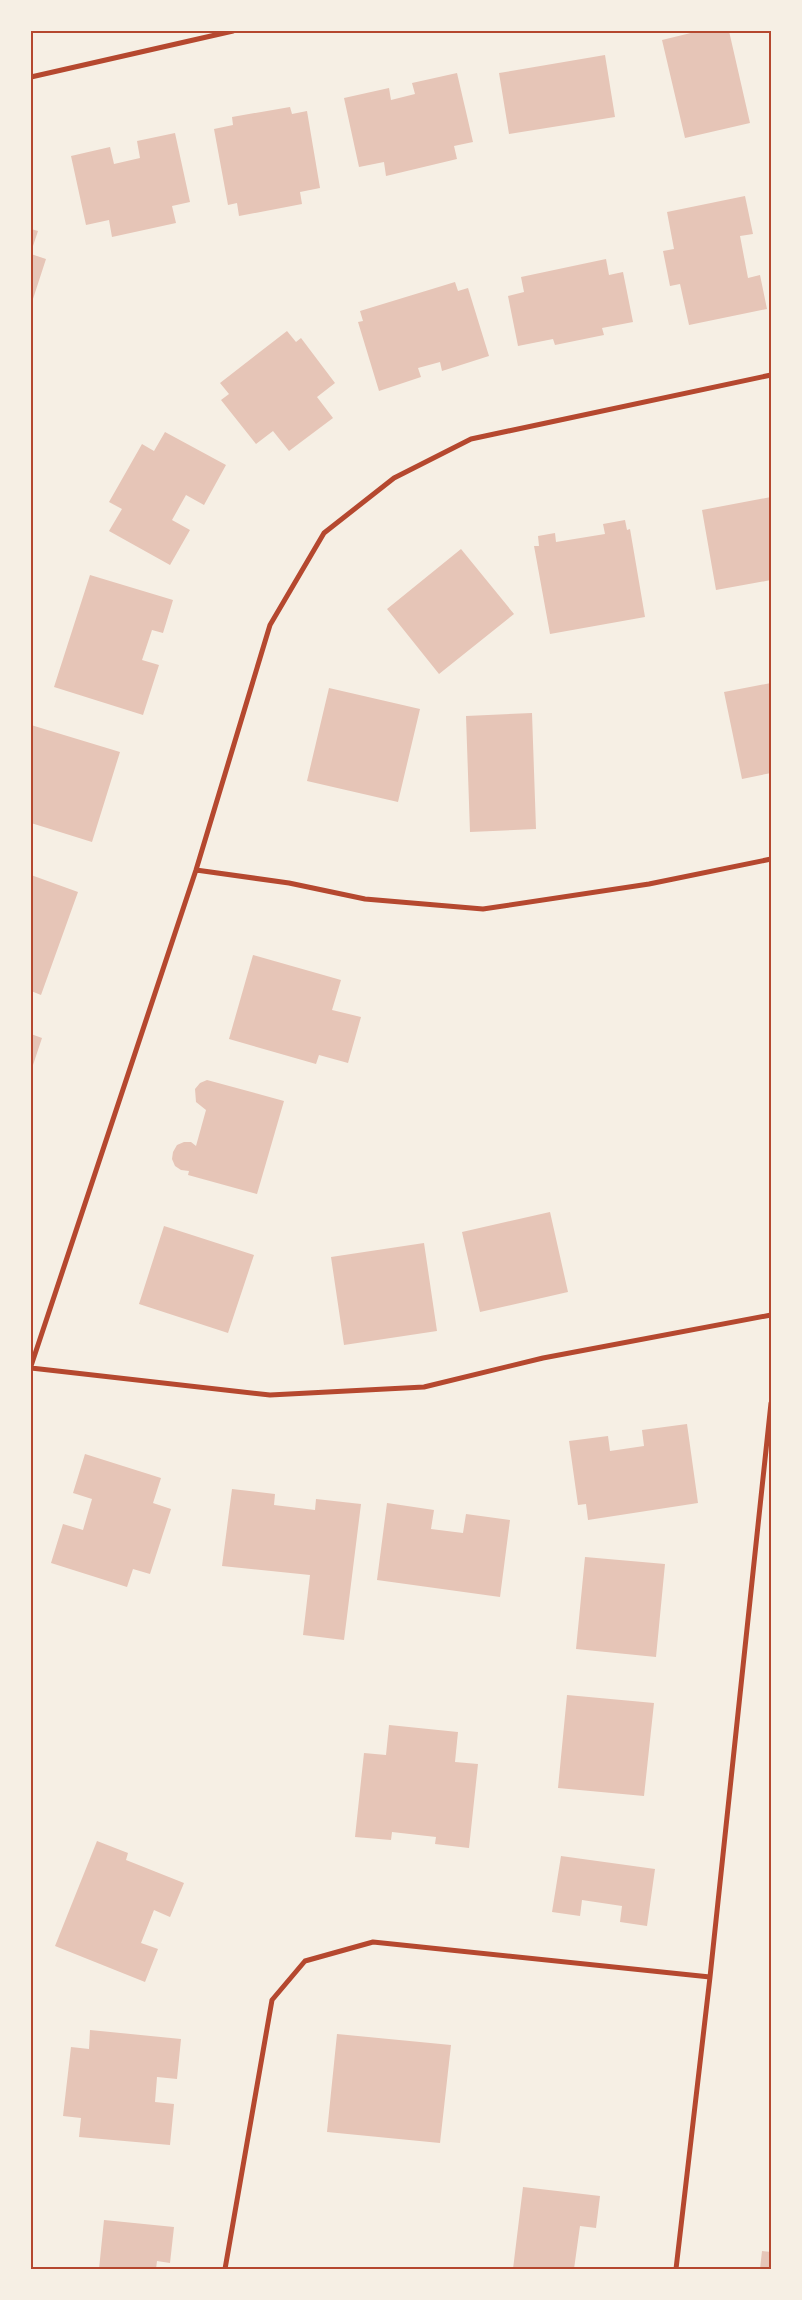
<svg xmlns="http://www.w3.org/2000/svg" width="802" height="2300" font-family="Signika,sans-serif">
<rect width="100%" height="100%" fill="#f6efe4"/>
<path fill="#e6c5b7" d="M 699,31 L 729,31 L 750,123 L 685,138 L 662,40 Z
M 605,55 L 615,117 L 509,134 L 499,73 Z
M 457,73 L 473,142 L 454,146 L 457,159 L 386,176 L 384,162 L 359,167 L 344,98 L 389,88 L 391,100 L 415,94 L 412,83 Z
M 290,107 L 292,114 L 307,111 L 320,188 L 300,192 L 302,204 L 239,216 L 237,203 L 228,205 L 214,129 L 233,125 L 232,117 Z
M 175,133 L 190,202 L 172,206 L 176,223 L 112,237 L 109,220 L 86,225 L 71,156 L 110,147 L 114,164 L 140,158 L 137,141 Z
M 745,196 L 753,234 L 740,236 L 748,278 L 760,275 L 767,309 L 689,325 L 680,284 L 670,286 L 663,251 L 674,249 L 667,212 Z
M 31,229 L 38,231 L 32,249 L 31,249 Z
M 31,254 L 46,259 L 32,302 L 31,301 Z
M 606,259 L 609,275 L 623,272 L 633,322 L 602,328 L 604,335 L 555,345 L 553,339 L 518,346 L 508,296 L 524,292 L 521,277 Z
M 455,282 L 458,291 L 468,288 L 489,356 L 442,371 L 440,362 L 418,368 L 421,377 L 379,391 L 358,322 L 363,321 L 360,311 Z
M 287,331 L 296,342 L 301,338 L 335,383 L 317,397 L 333,418 L 289,451 L 273,431 L 256,444 L 221,400 L 229,394 L 220,383 Z
M 165,432 L 226,465 L 204,505 L 186,495 L 172,520 L 190,530 L 170,565 L 109,531 L 122,509 L 109,502 L 142,444 L 154,451 Z
M 771,497 L 771,580 L 716,590 L 702,510 Z
M 625,520 L 627,530 L 630,529 L 645,617 L 550,634 L 534,546 L 539,546 L 538,536 L 555,533 L 556,542 L 605,534 L 603,524 Z
M 461,549 L 514,614 L 439,674 L 387,609 Z
M 90,575 L 173,600 L 163,633 L 152,630 L 142,660 L 159,665 L 143,715 L 54,687 Z
M 771,683 L 771,773 L 742,779 L 724,692 Z
M 329,688 L 420,709 L 398,802 L 307,781 Z
M 532,713 L 536,829 L 470,832 L 466,716 Z
M 31,725 L 120,752 L 92,842 L 31,823 Z
M 31,875 L 78,892 L 41,995 L 31,991 Z
M 253,955 L 341,980 L 332,1010 L 361,1017 L 348,1063 L 319,1055 L 316,1064 L 229,1039 Z
M 31,1034 L 42,1038 L 32,1068 L 31,1068 Z
M 207,1080 L 284,1101 L 257,1194 L 188,1175 L 189,1171 L 181,1170 L 175,1166 L 172,1159 L 173,1152 L 177,1145 L 184,1142 L 191,1142 L 196,1146 L 206,1110 L 196,1102 L 195,1089 L 200,1083 Z
M 550,1212 L 568,1292 L 480,1312 L 462,1232 Z
M 164,1226 L 254,1255 L 228,1333 L 139,1304 Z
M 424,1243 L 437,1331 L 344,1345 L 331,1257 Z
M 687,1424 L 698,1503 L 588,1520 L 586,1504 L 578,1505 L 569,1441 L 608,1436 L 610,1451 L 644,1446 L 642,1430 Z
M 85,1454 L 161,1478 L 153,1503 L 171,1509 L 150,1574 L 133,1569 L 127,1587 L 51,1563 L 63,1524 L 83,1530 L 92,1499 L 73,1493 Z
M 232,1489 L 275,1494 L 274,1505 L 315,1510 L 316,1499 L 361,1504 L 344,1640 L 303,1635 L 310,1575 L 222,1566 Z
M 387,1503 L 434,1510 L 431,1529 L 463,1533 L 466,1514 L 510,1520 L 500,1597 L 377,1580 Z
M 585,1557 L 665,1564 L 656,1657 L 576,1649 Z
M 567,1695 L 654,1703 L 644,1796 L 558,1788 Z
M 389,1725 L 458,1732 L 455,1762 L 478,1764 L 469,1848 L 435,1844 L 436,1837 L 392,1832 L 391,1840 L 355,1837 L 364,1753 L 386,1755 Z
M 97,1841 L 128,1853 L 126,1860 L 184,1883 L 170,1917 L 154,1910 L 141,1943 L 158,1949 L 145,1982 L 55,1946 Z
M 561,1856 L 655,1869 L 647,1926 L 620,1922 L 622,1906 L 582,1900 L 580,1916 L 552,1912 Z
M 90,2030 L 181,2039 L 177,2079 L 157,2077 L 155,2102 L 174,2104 L 170,2145 L 79,2137 L 81,2118 L 63,2116 L 71,2047 L 89,2049 Z
M 337,2034 L 451,2045 L 440,2143 L 327,2132 Z
M 523,2187 L 600,2196 L 596,2228 L 580,2226 L 574,2269 L 513,2269 Z
M 104,2220 L 174,2227 L 170,2263 L 157,2261 L 156,2269 L 99,2269 Z
M 762,2251 L 771,2252 L 771,2269 L 760,2269 Z"/>
<g fill="none" stroke-linecap="round" stroke-linejoin="round">
<path stroke="#b5482f" stroke-width="5" d="M 31,77 L 233,31
M 196,870 L 289,883 L 365,899 L 483,909 L 649,884 L 771,859
M 31,1366 L 196,870 L 270,625 L 324,533 L 394,478 L 471,439 L 771,375
M 31,1368 L 270,1395 L 424,1387 L 543,1358 L 771,1315
M 225,2269 L 272,2000 L 305,1961 L 373,1942 L 710,1977
M 676,2269 L 710,1977 L 771,1403"/>
</g>
<rect width="802" height="2300" fill="none" stroke="#f6efe4" stroke-width="65"/>
<rect x="32" y="32" width="738" height="2236" fill="none" stroke="#b5482f" stroke-width="2"/>
</svg>
